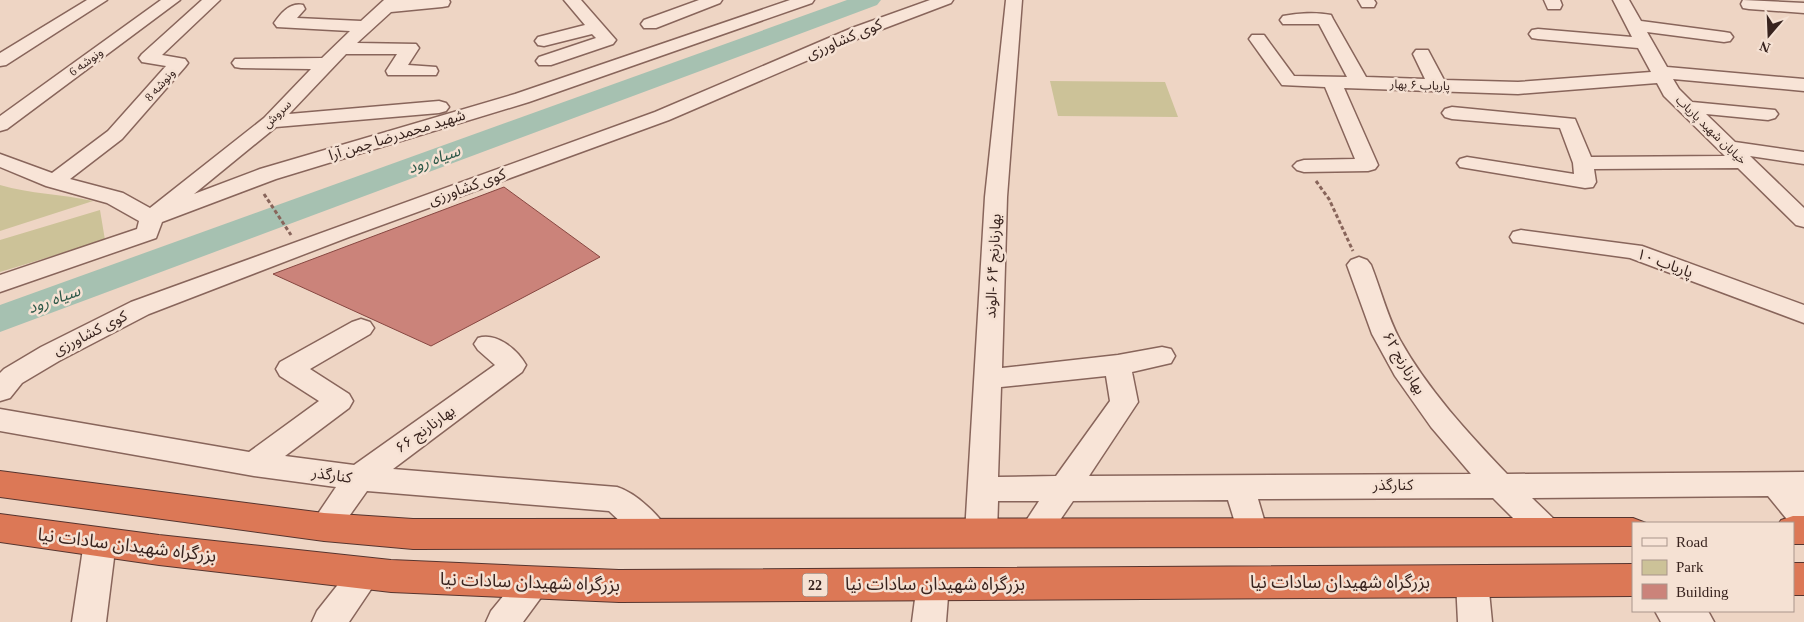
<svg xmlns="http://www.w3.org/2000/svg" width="1804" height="622" font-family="'Times New Roman','Noto Sans Arabic',serif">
<rect width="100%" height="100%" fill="#eed5c4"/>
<path fill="#ccc298" d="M 1050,81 L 1165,82 L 1178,117 L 1058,116 Z
M 0,185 C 30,194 62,194 93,201 L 0,231 Z
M 100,210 L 105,240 L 0,272 L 0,240 Z"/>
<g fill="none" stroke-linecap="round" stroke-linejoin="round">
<path fill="#a6c1b1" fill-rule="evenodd" d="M 847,0 L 881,0 L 877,5 L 0,332 L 0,305 Z"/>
</g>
<path fill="#cb837a" stroke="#874741" d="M 504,187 L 600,257 L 431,346 L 273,274 Z"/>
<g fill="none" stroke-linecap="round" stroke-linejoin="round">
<g stroke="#88655b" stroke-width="3">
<path id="minor" d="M 87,0 L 107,0 L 6,65 L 0,66 L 0,53 Z
M 161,0 L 180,0 L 7,129 L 0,131 L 0,116 Z
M 202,0 L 220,0 L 162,55 L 185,59 L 188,63 L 185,67 L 122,139 L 70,179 L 123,193 L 150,208 L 264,118 L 311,69 L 241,68 L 235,67 L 232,63 L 235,59 L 322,58 L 350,31 L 277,27 L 274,23 C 281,13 290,2 303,5 L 305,9 L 297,18 L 361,21 L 384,0 L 449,0 L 450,2 L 448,6 L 442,7 L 391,12 L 357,43 L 416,44 L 419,48 L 408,65 L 436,67 L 438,71 L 436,75 L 388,75 L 386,71 L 397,54 L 346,54 L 289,114 L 439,101 L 446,103 L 449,107 L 446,111 L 439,113 L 276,127 L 194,194 L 260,169 L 515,94 L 790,0 L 814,0 L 812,3 L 529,102 L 276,179 L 162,222 L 156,238 L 0,292 L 0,275 L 137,229 L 139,221 L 107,203 L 46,186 L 0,167 L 0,154 L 52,173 L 108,131 L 166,66 L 142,62 L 139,58 L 142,54 Z
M 564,0 L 581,0 L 616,40 L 613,44 L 551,65 L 539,65 L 536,61 L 539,57 L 596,38 L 592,34 L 544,46 L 538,45 L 535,41 L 538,37 L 585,25 Z
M 699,0 L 722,0 L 720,3 L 656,28 L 644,28 L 641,24 L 644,20 Z
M 930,0 L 953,0 L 951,3 L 864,36 L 669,120 L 349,237 L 149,314 L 59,361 L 22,383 L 10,398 L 0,401 L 0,373 L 4,369 L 41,347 L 131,302 L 655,112 L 852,28 Z
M 1006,0 L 1022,0 L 1007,197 L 1002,368 L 1118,355 L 1162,347 L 1171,349 L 1175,356 L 1171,363 L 1132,372 L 1138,402 L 1089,476 L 1471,474 L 1431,427 L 1395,376 L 1372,334 L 1347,265 L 1351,260 L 1359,257 L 1367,260 L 1371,265 C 1381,290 1387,316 1400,340 C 1428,390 1468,433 1507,474 L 1804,472 L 1804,531 L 1793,527 L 1793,523 L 1790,523 L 1768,496 L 1532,498 L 1558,523 L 1563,532 L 1558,541 L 1547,545 L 1536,541 L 1493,498 L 1258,499 L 1268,533 L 1263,542 L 1252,546 L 1241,542 L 1228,500 L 1073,501 L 1045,542 L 1034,546 L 1023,542 L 1018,533 L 1039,501 L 998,501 L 997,533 L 992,542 L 981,546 L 970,542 L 965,533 L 985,197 ZM 1106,376 L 1110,401 L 1056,476 L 998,477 L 1001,387 Z
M 1358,0 L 1374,0 L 1376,3 L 1374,7 L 1362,7 Z
M 1544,0 L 1560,0 L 1562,5 L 1560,9 L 1548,9 Z
M 1613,0 L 1629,0 L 1641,21 L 1724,32 L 1730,33 L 1733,37 L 1730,41 L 1724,42 L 1647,32 L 1667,67 L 1804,79 L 1804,91 L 1673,79 L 1679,89 L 1692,102 L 1775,110 L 1778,114 L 1775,118 L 1768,120 L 1706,114 L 1735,142 L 1804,152 L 1804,164 L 1750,156 L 1804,208 L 1804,227 L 1796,225 L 1738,168 L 1594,169 L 1596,182 L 1593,187 L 1585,188 L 1460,167 L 1457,163 L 1460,159 L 1467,157 L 1574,174 L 1573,163 L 1560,128 L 1452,119 L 1445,117 L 1442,113 L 1445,109 L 1452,107 L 1575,119 L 1591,157 L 1725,156 L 1664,96 L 1657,83 L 1518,94 L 1344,88 L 1378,165 L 1375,169 L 1368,171 L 1304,172 L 1297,170 L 1293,166 L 1297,162 L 1304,160 L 1355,159 L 1325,87 L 1282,85 L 1249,39 L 1252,35 L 1264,35 L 1294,76 L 1347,77 L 1319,24 L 1283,24 L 1280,20 L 1283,16 C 1297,13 1317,12 1331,15 L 1333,19 L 1366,77 L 1425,79 L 1413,54 L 1416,50 L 1428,50 L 1444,80 L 1518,82 L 1651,72 L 1638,48 L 1538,39 L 1532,38 L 1529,34 L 1532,30 L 1538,29 L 1632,37 Z
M 1743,0 L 1804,3 L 1804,13 L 1749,9 L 1743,8 L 1741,4 Z
M 1521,230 L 1642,246 L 1804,305 L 1804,323 L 1630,258 L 1513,242 L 1510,237 L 1513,232 Z
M 361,319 L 370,322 L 374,328 L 370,334 L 310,369 L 349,394 L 353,401 L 349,408 L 285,456 L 354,465 L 495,365 L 478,350 L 474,344 L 478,338 C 496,332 517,349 526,365 L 522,372 L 393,469 L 617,487 C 636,493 661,516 670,534 L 665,543 L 654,547 L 643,543 L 609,511 L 367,491 L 335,536 L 324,540 L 313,536 L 309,527 L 336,487 L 254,476 L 0,431 L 0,409 L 249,452 L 319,401 L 280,376 L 276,369 L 280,362 L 352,322 Z
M 100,529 L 111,533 L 116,542 L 106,622 L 72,622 L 84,542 L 89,533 Z
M 366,559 L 377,563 L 382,573 L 349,622 L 312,622 L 317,611 L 355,563 Z
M 1472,567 L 1483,571 L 1488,581 L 1492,622 L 1458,622 L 1456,581 L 1461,571 Z
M 534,568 L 545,572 L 550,582 L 545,592 L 523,622 L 486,622 L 491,611 L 523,572 Z
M 933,570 L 944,574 L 949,584 L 946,622 L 912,622 L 917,584 L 922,574 Z
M 1655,611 L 1708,611 L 1714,622 L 1661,622 Z"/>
</g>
<g stroke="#56352f" stroke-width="2">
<path id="highway" d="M 0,471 L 324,513 L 413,519 L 1633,518 L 1646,523 L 1633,523 L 1633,546 L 413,549 L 324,541 L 0,497 Z
M 0,514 L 159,535 L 391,560 L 619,570 L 1633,564 L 1633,596 L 619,602 L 391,592 L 159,565 L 0,542 Z
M 1793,516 L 1804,516 L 1804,544 L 1793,544 L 1793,523 L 1779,523 L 1781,520 Z
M 1793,563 L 1804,563 L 1804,595 L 1793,595 Z"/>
</g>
<path stroke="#88655b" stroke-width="3" stroke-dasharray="4 2.5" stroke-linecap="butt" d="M 1316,181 L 1329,199 L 1353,251
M 264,194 L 291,235"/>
<use href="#minor" fill="#f8e4d7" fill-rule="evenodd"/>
<use href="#highway" fill="#dc7856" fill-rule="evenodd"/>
</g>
<g text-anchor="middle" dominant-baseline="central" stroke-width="5" stroke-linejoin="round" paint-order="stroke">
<g font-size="12" fill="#38231e" stroke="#f5e1d3">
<text transform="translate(86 62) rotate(-36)">ونوشه 6</text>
<text transform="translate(160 85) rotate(-48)">ونوشه 8</text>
<text transform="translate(1420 85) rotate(2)">پاریاب ۶ بهار</text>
<text transform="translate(277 114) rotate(-44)">سروش</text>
<text transform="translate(1711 130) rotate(44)">خیابان شهید پاریاب</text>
</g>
<rect fill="#f5e1d3" stroke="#715c54" stroke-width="1" x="802.5" y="573.5" width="25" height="23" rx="4"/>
<g font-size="14" font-weight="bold" fill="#38231e">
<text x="815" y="585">22</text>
</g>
<g font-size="15" fill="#38231e" stroke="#f5e1d3">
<text transform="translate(844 39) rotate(-23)">کوی کشاورزی</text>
<text transform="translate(397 135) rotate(-17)">شهید محمدرضا چمن آرا</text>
<text transform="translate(467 187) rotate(-20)">کوی کشاورزی</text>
<text transform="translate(1665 263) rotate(20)">پاریاب ۱۰</text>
<text transform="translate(993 266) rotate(-87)">بهارنارنج ۶۴ -الوند</text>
<text transform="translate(90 333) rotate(-27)">کوی کشاورزی</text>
<text transform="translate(1404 363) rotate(60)">بهارنارنج ۶۲</text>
<text transform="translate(425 429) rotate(-36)">بهارنارنج ۶۶</text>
<text transform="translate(332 475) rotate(8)">کنارگذر</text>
<text x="1393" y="485">کنارگذر</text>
</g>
<g font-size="16" font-style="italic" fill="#2e5848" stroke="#f5e1d3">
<text transform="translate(434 159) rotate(-20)">سیاه رود</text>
<text transform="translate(54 299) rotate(-20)">سیاه رود</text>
</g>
<g font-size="18" fill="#38231e" stroke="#f5e1d3">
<text transform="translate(127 545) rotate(7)">بزرگراه شهیدان سادات نیا</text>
<text transform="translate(530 582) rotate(2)">بزرگراه شهیدان سادات نیا</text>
<text x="1340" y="582">بزرگراه شهیدان سادات نیا</text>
<text x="935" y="584">بزرگراه شهیدان سادات نیا</text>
</g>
</g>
<rect x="1632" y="522" width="162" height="90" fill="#f5e1d3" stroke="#a9958b"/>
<rect x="1642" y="538" width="25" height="8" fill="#f8e4d7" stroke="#a9958b"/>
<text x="1676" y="547" font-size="15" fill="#38231e">Road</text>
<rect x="1642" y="560" width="25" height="15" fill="#ccc298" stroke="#a9958b"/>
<text x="1676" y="572" font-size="15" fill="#38231e">Park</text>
<rect x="1642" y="584" width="25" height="15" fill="#cb837a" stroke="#a9958b"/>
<text x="1676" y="597" font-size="15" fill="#38231e">Building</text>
<g transform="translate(1769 35) rotate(199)" stroke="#f5e1d3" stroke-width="4" paint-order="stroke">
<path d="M0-4L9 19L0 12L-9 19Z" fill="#38231e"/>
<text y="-8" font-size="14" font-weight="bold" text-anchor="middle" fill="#38231e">N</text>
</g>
</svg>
